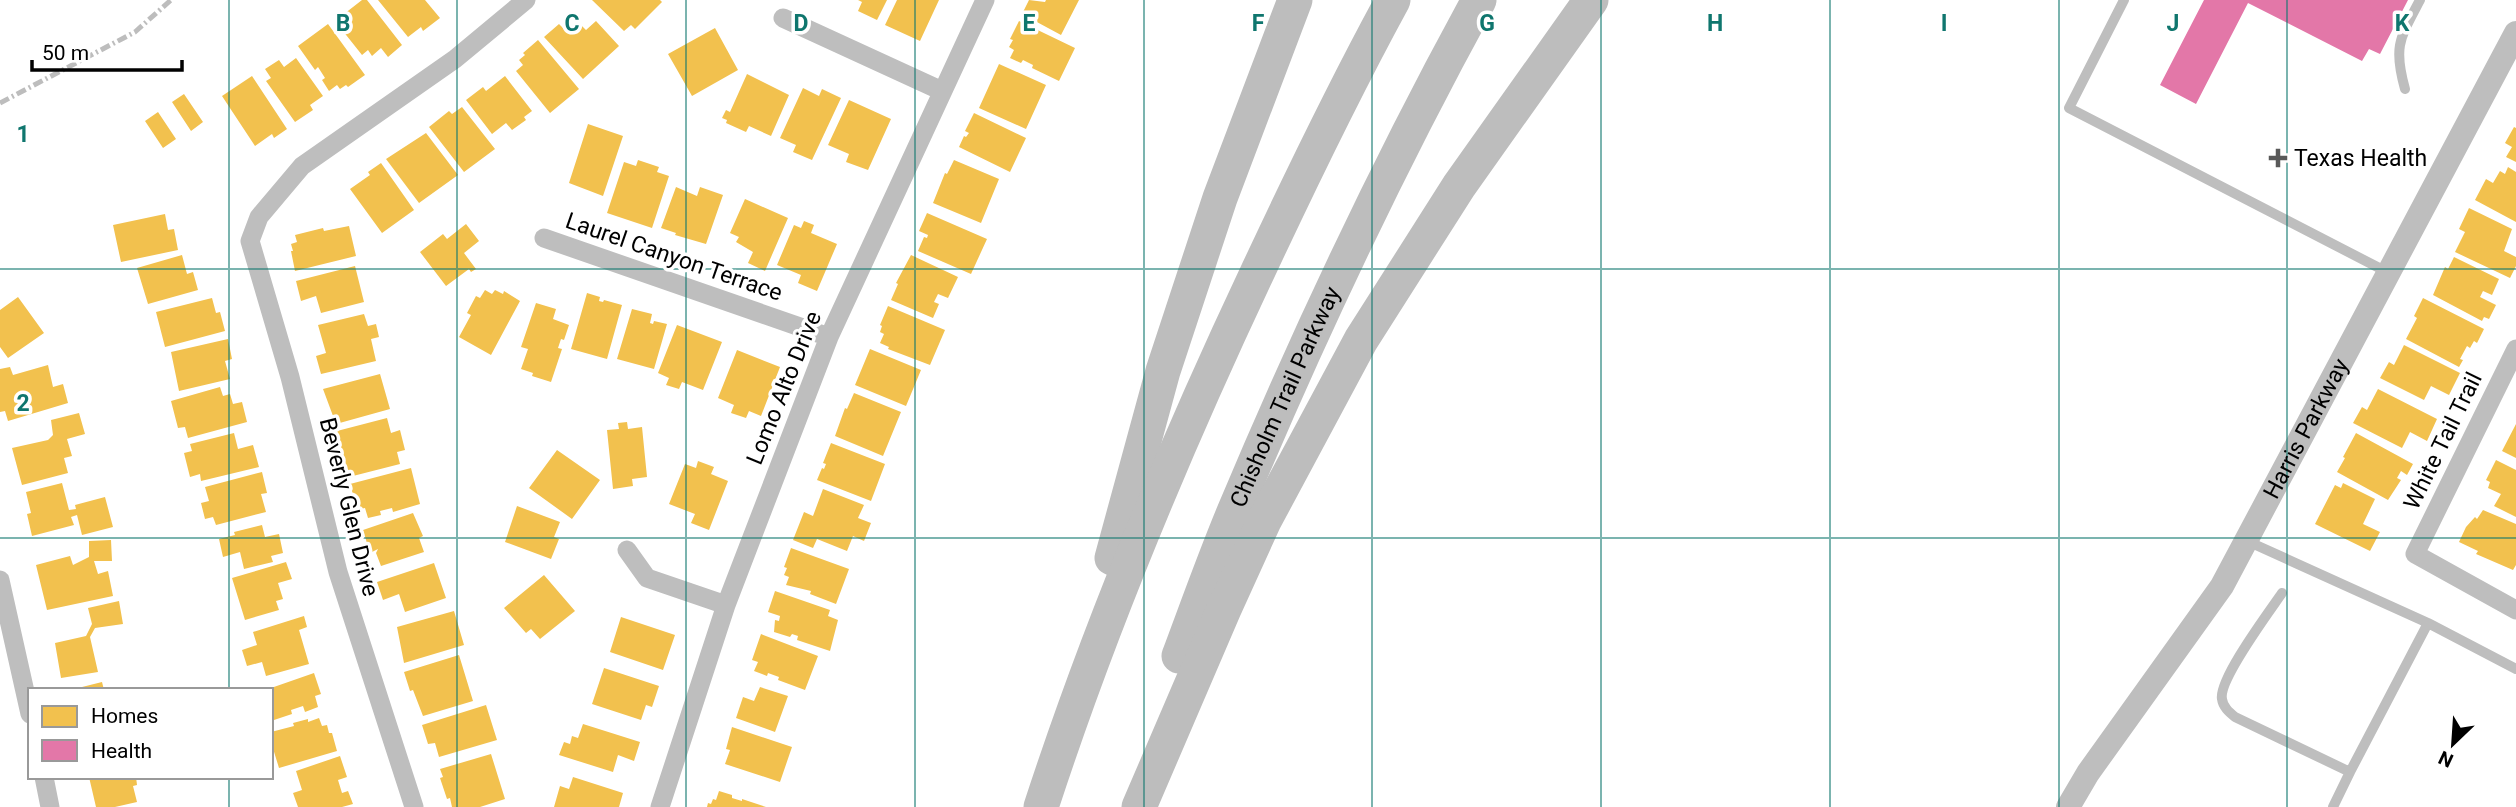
<svg xmlns="http://www.w3.org/2000/svg" width="2516" height="807" font-family="Roboto,sans-serif">
<rect width="100%" height="100%" fill="#fff"/>
<path fill="#f2c14e" d="M 362,0 L 367,0 L 402,45 L 388,57 L 381,48 L 372,56 L 368,50 L 362,55 L 335,21 Z
M 378,0 L 425,0 L 440,18 L 423,31 L 421,27 L 408,37 Z
M 592,0 L 660,0 L 662,2 L 635,29 L 631,25 L 624,31 Z
M 858,0 L 887,0 L 877,20 L 858,11 L 862,2 Z
M 897,0 L 939,0 L 920,41 L 885,25 Z
M 1029,0 L 1045,2 L 1046,0 L 1079,0 L 1061,35 L 1022,14 Z
M 596,21 L 619,46 L 583,79 L 544,37 L 559,24 L 565,30 L 574,22 L 578,26 L 580,24 L 586,30 Z
M 1019,21 L 1075,48 L 1059,81 L 1032,68 L 1033,65 L 1023,60 L 1021,63 L 1010,58 L 1014,50 L 1009,47 L 1013,40 L 1010,39 Z
M 328,24 L 365,75 L 348,87 L 346,85 L 340,89 L 337,85 L 329,91 L 322,80 L 325,78 L 318,67 L 315,70 L 298,46 Z
M 715,28 L 738,70 L 692,96 L 668,54 Z
M 538,40 L 579,89 L 550,113 L 516,71 L 523,65 L 519,60 L 525,55 L 523,53 Z
M 296,58 L 323,96 L 310,105 L 313,110 L 295,122 L 266,81 L 271,78 L 265,69 L 279,60 L 284,67 Z
M 999,64 L 1046,85 L 1026,129 L 979,108 Z
M 747,74 L 789,95 L 771,136 L 749,126 L 746,132 L 726,123 L 727,120 L 722,118 L 726,110 L 730,112 Z
M 252,76 L 287,129 L 274,138 L 272,134 L 255,146 L 222,96 Z
M 505,76 L 532,111 L 524,117 L 526,120 L 512,130 L 506,123 L 492,134 L 466,100 L 483,87 L 486,91 Z
M 803,88 L 819,96 L 822,89 L 841,98 L 812,160 L 793,152 L 796,145 L 780,138 Z
M 184,94 L 203,122 L 191,131 L 172,102 Z
M 849,100 L 891,119 L 868,170 L 846,162 L 849,154 L 828,145 Z
M 462,107 L 495,149 L 464,172 L 429,127 L 449,111 L 452,114 Z
M 158,112 L 176,139 L 163,148 L 145,121 Z
M 974,113 L 1026,138 L 1010,172 L 959,147 L 964,136 L 966,137 L 969,133 L 965,131 Z
M 588,124 L 623,136 L 603,196 L 569,183 Z
M 2514,127 L 2516,128 L 2516,162 L 2506,157 L 2512,147 L 2505,143 Z
M 426,133 L 458,175 L 419,203 L 386,159 Z
M 638,160 L 659,167 L 657,172 L 669,176 L 652,228 L 607,213 L 624,162 L 636,166 Z
M 954,160 L 999,179 L 981,223 L 933,203 L 945,173 L 947,174 Z
M 381,163 L 414,210 L 382,233 L 350,189 L 370,175 L 368,172 Z
M 2508,167 L 2516,172 L 2516,222 L 2475,200 L 2486,179 L 2493,183 L 2500,171 L 2505,174 Z
M 676,187 L 697,196 L 700,187 L 723,195 L 706,244 L 675,235 L 676,233 L 661,228 Z
M 745,199 L 788,218 L 765,271 L 748,263 L 753,252 L 736,242 L 739,237 L 730,233 Z
M 2469,208 L 2512,229 L 2504,251 L 2516,257 L 2516,266 L 2510,278 L 2455,252 L 2465,232 L 2459,229 Z
M 927,213 L 987,239 L 971,274 L 918,251 L 924,237 L 927,238 L 928,235 L 919,231 Z
M 165,214 L 168,230 L 174,229 L 178,250 L 121,262 L 113,225 Z
M 804,221 L 814,225 L 811,233 L 837,244 L 817,291 L 798,283 L 801,275 L 777,265 L 794,225 L 801,228 Z
M 466,224 L 479,241 L 464,253 L 476,269 L 471,272 L 469,269 L 446,286 L 420,252 L 443,234 L 447,239 Z
M 349,226 L 356,256 L 295,271 L 291,251 L 293,251 L 291,244 L 297,242 L 295,235 L 323,228 L 324,231 Z
M 182,255 L 187,274 L 193,272 L 198,290 L 148,304 L 137,268 Z
M 911,255 L 958,277 L 948,298 L 938,294 L 934,302 L 939,304 L 933,318 L 891,300 L 898,284 L 896,283 Z
M 2454,257 L 2499,279 L 2492,295 L 2483,291 L 2480,297 L 2496,305 L 2489,319 L 2484,317 L 2482,321 L 2433,295 L 2445,267 L 2448,269 Z
M 355,266 L 364,302 L 321,313 L 316,296 L 301,301 L 296,281 Z
M 485,290 L 492,294 L 495,290 L 503,294 L 504,291 L 520,301 L 491,355 L 459,337 L 471,315 L 467,313 L 476,296 L 480,298 Z
M 587,293 L 600,297 L 599,301 L 603,302 L 604,300 L 622,305 L 607,359 L 571,349 Z
M 18,297 L 44,333 L 8,358 L 0,347 L 0,310 Z
M 212,298 L 216,313 L 220,312 L 225,331 L 165,347 L 156,312 Z
M 2423,298 L 2484,329 L 2477,343 L 2474,341 L 2470,348 L 2467,346 L 2460,359 L 2463,360 L 2459,367 L 2406,339 L 2417,318 L 2414,316 Z
M 536,303 L 556,309 L 553,319 L 569,325 L 564,340 L 561,339 L 558,348 L 562,349 L 551,382 L 532,376 L 533,373 L 521,369 L 528,349 L 521,347 Z
M 888,306 L 945,330 L 930,365 L 888,349 L 889,347 L 880,343 L 884,334 L 880,332 L 882,326 L 880,325 Z
M 632,309 L 652,314 L 650,323 L 653,324 L 654,321 L 667,324 L 654,369 L 617,359 Z
M 364,314 L 368,326 L 376,324 L 379,337 L 371,339 L 376,361 L 321,374 L 316,356 L 326,353 L 318,325 Z
M 677,325 L 722,342 L 703,390 L 682,382 L 679,389 L 666,385 L 669,378 L 658,373 Z
M 228,339 L 232,359 L 225,361 L 230,379 L 179,391 L 171,352 Z
M 2404,345 L 2460,373 L 2449,395 L 2431,386 L 2424,400 L 2380,378 L 2389,362 L 2394,365 Z
M 870,349 L 921,370 L 906,406 L 855,385 Z
M 737,350 L 780,367 L 761,416 L 749,411 L 746,418 L 731,413 L 734,405 L 718,398 Z
M 48,365 L 53,387 L 63,384 L 68,403 L 8,421 L 5,411 L 0,412 L 0,369 L 10,367 L 13,375 Z
M 380,374 L 390,409 L 336,424 L 323,389 Z
M 220,387 L 223,396 L 230,394 L 233,404 L 242,402 L 247,422 L 188,438 L 185,427 L 178,428 L 171,401 Z
M 2378,389 L 2437,419 L 2427,441 L 2410,432 L 2402,448 L 2353,423 L 2362,407 L 2367,410 Z
M 854,393 L 901,412 L 883,456 L 835,436 L 845,408 L 847,409 Z
M 79,413 L 85,434 L 67,439 L 72,456 L 64,458 L 68,473 L 22,485 L 12,448 L 48,440 L 53,435 L 51,420 Z
M 387,418 L 391,433 L 400,430 L 405,450 L 397,452 L 400,464 L 349,477 L 337,431 Z
M 627,422 L 628,429 L 642,427 L 647,477 L 632,479 L 633,486 L 613,489 L 607,430 L 619,429 L 618,423 Z
M 2516,424 L 2516,458 L 2502,451 Z
M 234,433 L 238,449 L 253,445 L 259,467 L 201,481 L 200,474 L 190,477 L 184,453 L 192,451 L 190,444 Z
M 2356,433 L 2413,464 L 2407,475 L 2401,471 L 2397,478 L 2401,480 L 2388,500 L 2337,472 L 2345,458 L 2343,457 Z
M 831,443 L 885,464 L 871,501 L 817,480 L 822,468 L 824,469 L 826,464 L 823,463 Z
M 557,450 L 600,480 L 572,519 L 529,488 Z
M 2496,460 L 2516,470 L 2516,517 L 2494,506 L 2501,494 L 2488,488 L 2490,482 L 2486,480 Z
M 698,461 L 714,467 L 711,474 L 728,481 L 709,530 L 691,523 L 695,514 L 669,504 L 685,464 L 696,468 Z
M 411,468 L 420,504 L 393,512 L 392,508 L 380,511 L 381,515 L 368,518 L 365,508 L 360,509 L 359,504 L 356,505 L 350,484 Z
M 262,472 L 267,493 L 261,494 L 266,512 L 216,525 L 213,517 L 205,519 L 201,503 L 209,501 L 205,487 Z
M 62,483 L 69,510 L 76,509 L 75,505 L 105,497 L 113,527 L 82,535 L 77,515 L 71,517 L 74,525 L 32,536 L 27,514 L 31,513 L 26,492 Z
M 2343,483 L 2375,499 L 2363,524 L 2380,532 L 2370,551 L 2315,524 L 2335,485 L 2341,488 Z
M 823,489 L 864,505 L 858,518 L 871,523 L 864,541 L 853,536 L 847,551 L 817,539 L 813,548 L 793,540 L 804,512 L 813,516 Z
M 517,506 L 560,522 L 554,537 L 559,539 L 551,559 L 505,542 Z
M 2483,510 L 2516,524 L 2516,565 L 2513,570 L 2476,554 L 2478,551 L 2459,542 L 2466,527 L 2475,517 L 2477,519 Z
M 413,513 L 423,536 L 419,538 L 424,552 L 381,566 L 376,553 L 378,549 L 370,553 L 363,530 Z
M 262,525 L 265,537 L 279,534 L 283,553 L 271,556 L 273,562 L 244,569 L 240,552 L 223,557 L 219,539 L 235,535 L 234,532 Z
M 111,540 L 112,561 L 94,561 L 98,574 L 108,571 L 113,596 L 47,610 L 36,565 L 70,556 L 73,565 L 89,557 L 89,541 Z
M 791,548 L 849,569 L 836,604 L 810,594 L 811,591 L 786,585 L 789,577 L 784,575 L 787,568 L 784,567 Z
M 286,562 L 292,579 L 278,583 L 283,599 L 276,601 L 279,610 L 245,620 L 232,578 Z
M 434,563 L 446,598 L 405,612 L 399,594 L 383,600 L 377,582 Z
M 544,575 L 575,611 L 540,639 L 531,629 L 526,633 L 504,608 Z
M 775,591 L 830,610 L 828,616 L 838,620 L 830,651 L 797,640 L 798,636 L 792,634 L 790,637 L 774,632 L 775,620 L 779,621 L 780,616 L 768,612 Z
M 119,601 L 123,624 L 95,628 L 90,637 L 98,672 L 61,678 L 55,643 L 86,636 L 92,624 L 88,608 Z
M 454,611 L 464,645 L 404,663 L 397,627 Z
M 304,616 L 307,627 L 299,630 L 309,664 L 266,676 L 262,662 L 247,666 L 242,650 L 257,645 L 253,632 Z
M 621,617 L 675,635 L 663,670 L 610,652 Z
M 761,634 L 818,656 L 805,690 L 778,680 L 779,677 L 768,673 L 767,676 L 754,671 L 758,662 L 752,660 Z
M 459,655 L 473,701 L 423,716 L 413,690 L 410,691 L 404,672 Z
M 604,668 L 659,686 L 652,707 L 646,705 L 641,720 L 592,704 Z
M 314,673 L 321,694 L 315,696 L 318,707 L 305,712 L 303,706 L 291,710 L 292,714 L 271,721 L 271,688 Z
M 102,682 L 104,690 L 74,690 L 74,689 Z
M 760,687 L 788,696 L 775,732 L 736,718 L 743,697 L 754,701 Z
M 486,705 L 497,740 L 439,757 L 435,743 L 428,744 L 422,725 Z
M 319,718 L 322,726 L 327,725 L 329,733 L 332,733 L 337,751 L 279,768 L 271,742 L 271,732 L 294,726 L 293,723 L 308,719 L 308,722 Z
M 583,724 L 640,742 L 634,761 L 618,755 L 613,772 L 559,755 L 564,742 L 570,744 L 572,736 L 578,738 Z
M 732,727 L 792,747 L 780,782 L 725,764 L 730,750 L 726,749 Z
M 491,754 L 505,799 L 480,807 L 452,807 L 450,798 L 447,799 L 440,778 L 443,777 L 440,769 Z
M 340,756 L 347,777 L 338,780 L 342,793 L 348,791 L 353,804 L 342,807 L 298,807 L 293,793 L 302,790 L 296,771 Z
M 89,777 L 136,777 L 137,785 L 133,786 L 137,802 L 115,807 L 96,807 Z
M 573,777 L 623,793 L 619,807 L 554,807 L 560,786 L 569,789 Z
M 719,791 L 732,795 L 732,798 L 742,801 L 742,799 L 766,807 L 707,807 L 708,803 L 711,804 L 713,799 L 716,800 Z"/>
<path fill="#e377a8" d="M 2204,0 L 2408,0 L 2380,54 L 2369,49 L 2362,61 L 2248,3 L 2196,104 L 2160,85 Z"/>
<g fill="none" stroke-linecap="round" stroke-linejoin="round">
<path stroke="#bebebe" stroke-width="10" d="M 2124,0 L 2069,108 L 2389,273
M 2405,89 C 2393,46 2400,38 2420,0
M 2247,541 L 2428,623 L 2516,669
M 2282,593 C 2269,612 2218,680 2222,699 C 2223,707 2229,712 2235,717 L 2350,772 L 2428,623
M 2333,807 L 2350,772"/>
<path stroke="#bebebe" stroke-width="19" d="M 783,18 L 942,91
M 544,238 L 829,337
M 2516,349 L 2415,554 L 2516,610
M 627,550 L 647,578 L 726,605
M 0,580 L 30,714
M 44,777 L 50,807
M 414,807 L 338,572 L 290,377 L 250,241 L 259,217 L 302,166 L 455,59 L 526,0
M 660,807 L 726,605 L 829,337 L 985,0"/>
<path stroke="#bebebe" stroke-width="24" id="s1" d="M 2068,807 L 2088,773 L 2222,586 L 2516,33"/>
<g stroke="#bdbdbd" stroke-width="35">
<path d="M 1112,558 L 1163,371 L 1220,198 L 1295,0"/>
<path id="s2" d="M 1179,656 C 1197,608 1214,560 1234,512 C 1307,338 1388,166 1479,0"/>
<path d="M 1041,807 C 1101,623 1176,445 1258,271 C 1301,179 1345,88 1393,0"/>
<path d="M 1139,807 L 1224,609 L 1264,521 L 1361,340 L 1459,186 L 1591,0"/>
</g>
<path stroke="#bdbdbd" stroke-width="5" stroke-dasharray="10 3.5 2 3.5" stroke-linecap="butt" d="M 0,103 L 135,32 L 171,0"/>
</g>
<path fill="none" stroke="#0f766e" stroke-width="2" stroke-opacity="0.55" d="M 229,0 L 229,690M 457,0 L 457,807M 686,0 L 686,807M 915,0 L 915,807M 1144,0 L 1144,807M 1372,0 L 1372,807M 1601,0 L 1601,807M 1830,0 L 1830,807M 2059,0 L 2059,807M 2287,0 L 2287,807M 0,269 L 2516,269M 0,538 L 2516,538M 229,777 L 229,807"/>
<path fill="#595959" stroke="#fff" stroke-width="2.5" d="M2274.5 147.5h7v7h7v7h-7v7h-7v-7h-7v-7h7z"/>
<g text-anchor="middle" dominant-baseline="central" stroke-width="7" stroke-linejoin="round" paint-order="stroke">
<g font-size="23" fill="#000" stroke="#fff" text-anchor="start">
<text x="2294" y="158">Texas Health</text>
</g>
<g font-size="23" fill="#000" stroke="#fff">
<text transform="translate(674 257) rotate(19)">Laurel Canyon Terrace</text>
<text transform="translate(784 388) rotate(-68)">Lomo Alto Drive</text>
<text stroke="none"><textPath href="#s2" startOffset="280">Chisholm Trail Parkway</textPath></text>
<text stroke="none"><textPath href="#s1" startOffset="448">Harris Parkway</textPath></text>
<text transform="translate(2443 441) rotate(-64)">White Tail Trail</text>
<text transform="translate(349 507) rotate(76)">Beverly Glen Drive</text>
</g>
</g>
<g font-size="23" text-anchor="middle" font-weight="bold" fill="#0f766e" stroke="#fff" stroke-width="7" stroke-linejoin="round" paint-order="stroke">
<text x="343" y="31">B</text>
<text x="572" y="31">C</text>
<text x="801" y="31">D</text>
<text x="1029" y="31">E</text>
<text x="1258" y="31">F</text>
<text x="1487" y="31">G</text>
<text x="1715" y="31">H</text>
<text x="1944" y="31">I</text>
<text x="2173" y="31">J</text>
<text x="2402" y="31">K</text>
<text x="23" y="142">1</text>
<text x="23" y="411">2</text>
</g>
<rect x="28" y="688" width="245" height="91" fill="#ffffff" stroke="#999999" stroke-width="2"/>
<rect x="42" y="706" width="35" height="21" fill="#f2c14e" stroke="#999999" stroke-width="2"/>
<text x="91" y="723" font-size="21" fill="#000000">Homes</text>
<rect x="42" y="740" width="35" height="21" fill="#e377a8" stroke="#999999" stroke-width="2"/>
<text x="91" y="758" font-size="21" fill="#000000">Health</text>
<g transform="translate(2453 744) rotate(205)" stroke="#ffffff" stroke-width="5" paint-order="stroke">
<path d="M0-5L12 26L0 18L-12 26Z" fill="#000000"/>
<text y="-10" font-size="19" font-weight="bold" text-anchor="middle" fill="#000000">N</text>
</g>
<path d="M32 60v10h150v-10" fill="none" stroke="#000000" stroke-width="3.5"/>
<text x="42" y="60" font-size="21" fill="#000000" stroke="#ffffff" stroke-width="5" paint-order="stroke">50 m</text>
</svg>
